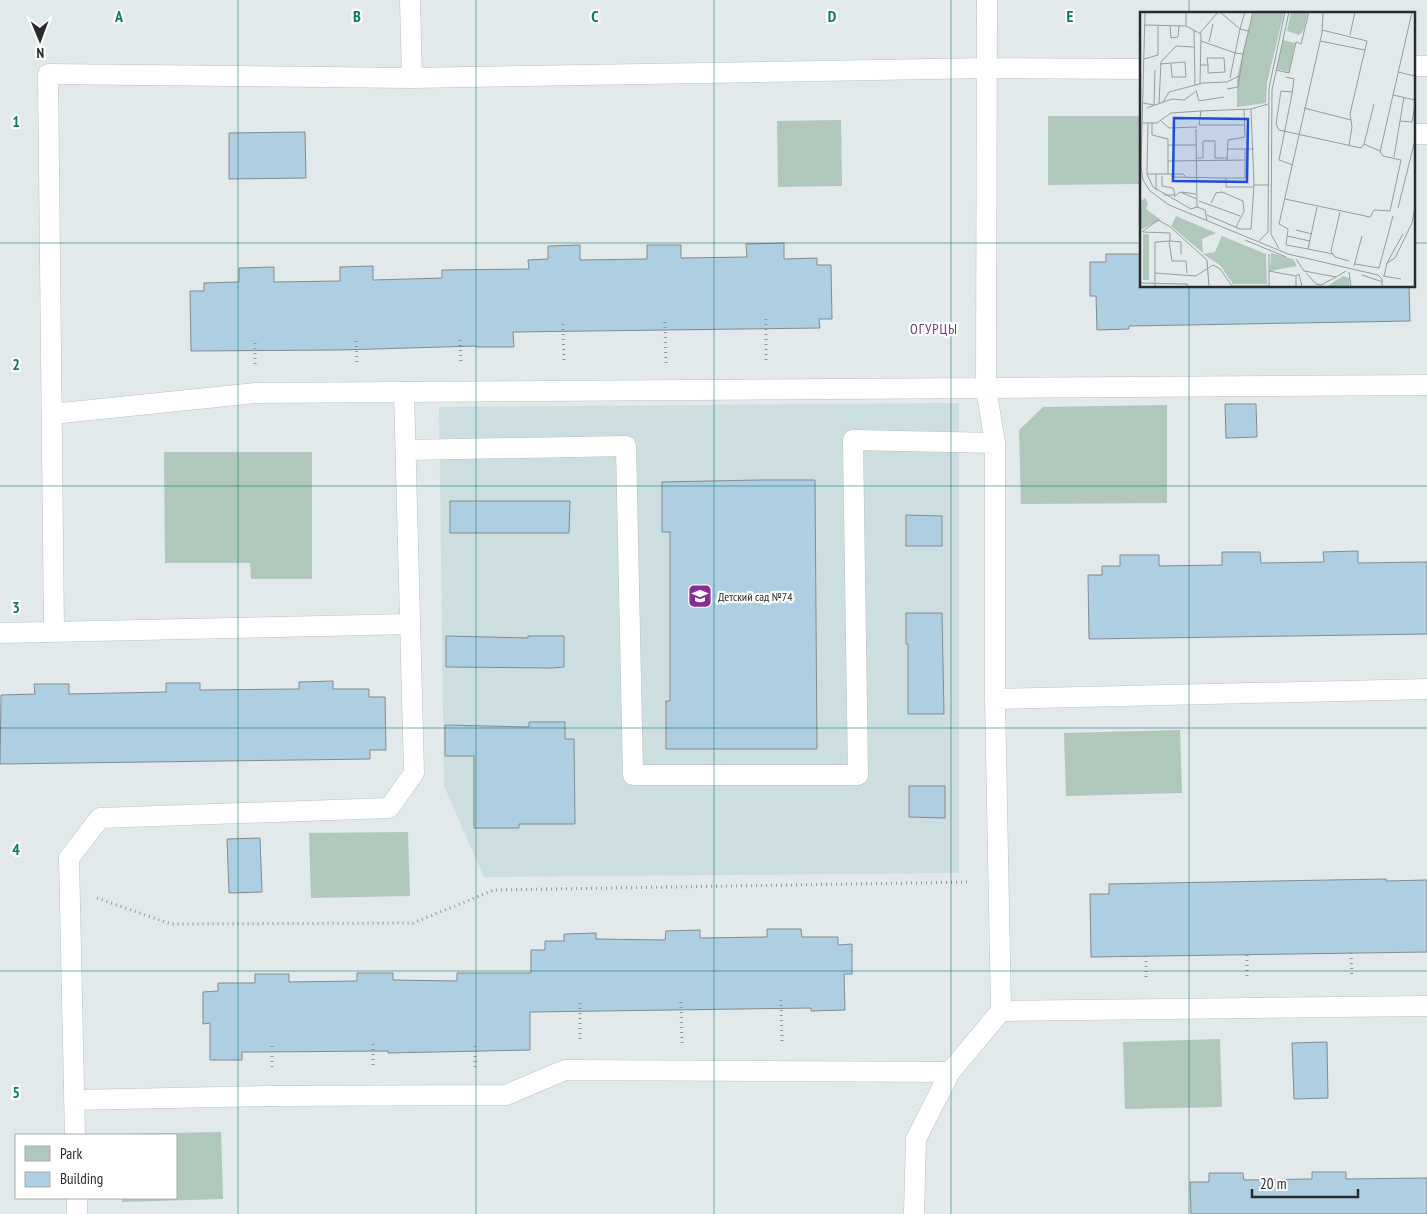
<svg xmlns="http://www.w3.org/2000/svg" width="1427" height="1214" font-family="'PT Sans Narrow',sans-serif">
<rect width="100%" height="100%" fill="#e1e9ea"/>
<path fill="#cddee1" d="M 959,403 L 959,873 L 484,877 L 444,786 L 439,407 Z"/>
<path fill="#b0c7bb" d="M 1141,116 L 1141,184 L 1048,185 L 1048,116 Z
M 841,120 L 842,186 L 778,187 L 777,121 Z
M 1167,405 L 1167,503 L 1021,504 L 1019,430 L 1043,407 Z
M 164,452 L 312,452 L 312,579 L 251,579 L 250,563 L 165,563 Z
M 1180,730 L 1182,793 L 1066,796 L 1064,733 Z
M 408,832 L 410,896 L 311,898 L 309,833 Z
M 1220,1039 L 1222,1107 L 1125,1109 L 1123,1042 Z
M 221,1132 L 223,1199 L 122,1202 L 122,1198 L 176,1198 L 176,1135 L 120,1135 L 120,1134 Z"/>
<path fill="#adcfe1" stroke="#858b8f" d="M 305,132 L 306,178 L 229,179 L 229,133 Z
M 784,243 L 784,259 L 817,258 L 817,265 L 831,265 L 832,319 L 819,319 L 820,328 L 513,332 L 514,347 L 476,347 L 476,346 L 340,350 L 191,351 L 190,291 L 204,291 L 204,283 L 239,282 L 239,268 L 274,267 L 274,282 L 340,281 L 340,267 L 373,266 L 373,280 L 442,278 L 442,270 L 529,269 L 528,260 L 548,259 L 548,246 L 580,245 L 580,260 L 647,259 L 647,245 L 681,245 L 681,258 L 747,257 L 746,244 Z
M 1106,254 L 1141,254 L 1141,286 L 1409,286 L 1410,321 L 1129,326 L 1129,329 L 1097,330 L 1096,296 L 1090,296 L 1090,262 L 1106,262 Z
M 1225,404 L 1256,404 L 1257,437 L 1226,438 Z
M 759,480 L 815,480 L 817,749 L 666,749 L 666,701 L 670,701 L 670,532 L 662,532 L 662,482 Z
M 450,501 L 570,501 L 569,533 L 450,533 Z
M 906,515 L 942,516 L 942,546 L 906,546 Z
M 1358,551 L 1358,563 L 1427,562 L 1427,634 L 1089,639 L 1088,575 L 1102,575 L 1102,566 L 1120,566 L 1120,555 L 1159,555 L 1159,566 L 1222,565 L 1222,552 L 1260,552 L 1261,563 L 1324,562 L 1323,552 Z
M 906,613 L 942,613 L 944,714 L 908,714 L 908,644 L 906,644 Z
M 446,636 L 528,638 L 528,636 L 564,636 L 564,667 L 552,668 L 446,667 Z
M 333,681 L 333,689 L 369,689 L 369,697 L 385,697 L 386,750 L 370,750 L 370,759 L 0,764 L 1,695 L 35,694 L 34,684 L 69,684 L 69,694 L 166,692 L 166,683 L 200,683 L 200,690 L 299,689 L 299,682 Z
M 529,722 L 565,722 L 565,739 L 574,739 L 575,824 L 519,824 L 519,828 L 474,828 L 474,756 L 445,756 L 445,725 L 529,727 Z
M 909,786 L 945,786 L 945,818 L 909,817 Z
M 260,838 L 262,892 L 229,893 L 227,839 Z
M 1386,879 L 1386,881 L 1427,880 L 1427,952 L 1091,957 L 1090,894 L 1109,894 L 1109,884 Z
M 767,929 L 801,929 L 802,937 L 838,937 L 838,945 L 852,944 L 852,974 L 844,974 L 845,1010 L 811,1011 L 811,1008 L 530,1012 L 530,1050 L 388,1053 L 388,1051 L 254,1052 L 242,1052 L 242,1060 L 210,1060 L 210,1023 L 203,1024 L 203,992 L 218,991 L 218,983 L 255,983 L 255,974 L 289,974 L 289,982 L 357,981 L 357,973 L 393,973 L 393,980 L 457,981 L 457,973 L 531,973 L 531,950 L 545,950 L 545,941 L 564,941 L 564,934 L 596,933 L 596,939 L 665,940 L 666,931 L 700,930 L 700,938 L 767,937 Z
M 1327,1042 L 1328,1098 L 1294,1099 L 1292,1043 Z
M 1312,1172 L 1346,1172 L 1346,1179 L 1427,1178 L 1427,1214 L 1191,1214 L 1190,1182 L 1209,1182 L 1209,1173 L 1243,1173 L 1244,1180 L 1312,1179 Z"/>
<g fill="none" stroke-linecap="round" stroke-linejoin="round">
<g stroke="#bac1c3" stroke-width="21">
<path id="lane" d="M 987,0 L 986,388 L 995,443 L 995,699 L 1001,1011
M 1413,66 L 1427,66
M 412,78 L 987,68 L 1141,69
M 1413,134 L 1427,134
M 52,414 L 256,393 L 1427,385
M 406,450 L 626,446 L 633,775 L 858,775 L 853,440 L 995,443
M 54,632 L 48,74 L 412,78 L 410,0
M 0,633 L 410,624
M 995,699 L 1427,689
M 950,1072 L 1001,1011 L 1427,1006
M 74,1100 L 271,1096 L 506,1095 L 565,1070 L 950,1072 L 916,1139 L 914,1214
M 75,1135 L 69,858 L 100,818 L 389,808 L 414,773 L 404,392
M 77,1198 L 77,1214"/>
</g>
<path stroke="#919798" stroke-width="3" stroke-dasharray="1 4" stroke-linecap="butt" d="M 766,319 L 766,361
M 665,322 L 666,363
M 563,324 L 564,363
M 460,340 L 461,364
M 356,341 L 357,365
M 255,343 L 255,365
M 97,898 L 171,924 L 413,923 L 494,890 L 970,882
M 1351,953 L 1352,978
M 1247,955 L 1247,979
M 1146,956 L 1146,981
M 781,1000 L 782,1042
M 681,1002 L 682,1044
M 580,1003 L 580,1042
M 373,1044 L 373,1068
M 272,1067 L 272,1043
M 475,1067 L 475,1042"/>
<use href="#lane" stroke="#fff" stroke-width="20"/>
</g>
<path fill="none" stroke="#0f766e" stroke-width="1" stroke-opacity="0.55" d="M 238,0 L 238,1214M 476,0 L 476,1214M 714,0 L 714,1214M 951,0 L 951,1214M 1189,0 L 1189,14M 0,243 L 1141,243M 1413,243 L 1427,243M 1189,286 L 1189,1214M 0,486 L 1427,486M 0,728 L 1427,728M 0,971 L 1427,971"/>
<defs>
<g id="school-square" transform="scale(1.25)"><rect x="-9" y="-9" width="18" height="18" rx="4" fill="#882d98" stroke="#fff"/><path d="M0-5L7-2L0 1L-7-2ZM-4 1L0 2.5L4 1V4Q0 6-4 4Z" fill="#fff"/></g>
</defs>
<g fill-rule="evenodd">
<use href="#school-square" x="700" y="596"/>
</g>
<g text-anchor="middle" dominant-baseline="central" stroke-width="4.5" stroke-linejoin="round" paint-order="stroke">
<g font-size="12" fill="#292c2d" stroke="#fff" text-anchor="start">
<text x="718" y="596">Детский сад №74</text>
</g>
<g font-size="14" letter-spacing="1" fill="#683b70" stroke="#fff">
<text x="934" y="329">ОГУРЦЫ</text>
</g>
</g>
<g transform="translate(1140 12)">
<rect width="275" height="275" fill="#e1e9ea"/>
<path d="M 113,0 L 144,0 L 127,71 L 126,91 L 97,95 L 97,65 ZM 151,0 L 168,0 L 164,18 L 159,23 L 147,19 ZM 143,28 L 155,31 L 149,60 L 137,57 ZM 5,186 L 8,191 L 6,197 L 21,208 L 0,218 L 0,190 ZM 36,204 L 76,221 L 62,227 L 63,241 L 31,214 ZM 3,222 L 9,222 L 9,268 L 3,268 ZM 82,224 L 126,242 L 127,272 L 93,272 L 80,253 L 63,242 L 75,240 ZM 131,241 L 153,247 L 157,254 L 130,259 ZM 203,264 L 210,266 L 209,275 L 186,275 Z" fill="#b0c7bb"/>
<path fill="none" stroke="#979d9e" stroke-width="1" d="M 5,0 L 1,154 L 3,168 L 10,179 L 29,193 L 148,242 L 238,263 L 242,267 L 242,275M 46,0 L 46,14 L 61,22 L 60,72M 105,0 L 100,17 L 108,19M 5,13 L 46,14M 30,14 L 31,26 L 38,25 L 39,14M 54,18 L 55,73M 182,18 L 227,29 L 210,102 L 212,115 L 209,133M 60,21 L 78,0M 210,23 L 215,0M 61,29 L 95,41 L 100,17 L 80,0M 180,29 L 225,38M 69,30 L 73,12M 4,47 L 18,43 L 18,14M 20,52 L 45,50 L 46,65 L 32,65 L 31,52M 60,53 L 68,53 L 68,61 L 85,60 L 84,46 L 67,46 L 68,53M 136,58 L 149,61 L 156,30 L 161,32 L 169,0M 258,60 L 275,64M 146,65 L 154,67 L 152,82 L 139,148 L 153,153M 90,66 L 95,41 L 103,42 L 113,0M 87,77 L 98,75 L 103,42M 56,78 L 59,89 L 84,85M 152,80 L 141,79 L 136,112 L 139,118 L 221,136 L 224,132 L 234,92M 253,83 L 275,88M 23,90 L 29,80 L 63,71 L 87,70 L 99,64M 3,91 L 14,93 L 15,58M 19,91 L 21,50 L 36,34 L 54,35M 7,96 L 32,87 L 44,88 L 55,80M 164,96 L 211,108M 111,97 L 114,173M 61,99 L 111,97 L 128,92M 21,109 L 29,116 L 57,115M 260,109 L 264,85M 3,111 L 17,111 L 31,101 L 61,99 L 59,113 L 104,113M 8,111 L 7,162 L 13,175 L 51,197 L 57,195 L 65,198 L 67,209M 12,111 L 12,123 L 28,127 L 28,162M 56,117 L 57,195M 224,132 L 240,139M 28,133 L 56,133M 87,137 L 114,137M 105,137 L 105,166 L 86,166 L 86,175 L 114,175M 254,145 L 260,109 L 272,110 L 275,93M 56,146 L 63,146 L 63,129 L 75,129 L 75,146 L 87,146M 28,149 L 105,148M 87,149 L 88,128 L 105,125 L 104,97M 7,162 L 43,162 L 46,165M 16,162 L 16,178M 32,162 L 32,165 L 86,166M 22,164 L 22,174 L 33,176 L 35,183 L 24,183M 41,180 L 56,182M 34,185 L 40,180 L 57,187M 145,187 L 230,205 L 234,198 L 250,199 L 261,148 L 243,144 L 240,140 L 272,0M 59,189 L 100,204M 71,191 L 76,181 L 82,180 L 103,189 L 104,199 L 96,215M 177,195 L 168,237 L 146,233 L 148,217 L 139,212 L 182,21 L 183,0M 258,196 L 275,128M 200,200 L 191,239 L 195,245 L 209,249M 67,203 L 100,217 L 111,217 L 114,173 L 129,173M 156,218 L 172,222M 2,220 L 18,208 L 29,214 L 67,248 L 69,275M 3,220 L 30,221 L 30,229 L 15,230 L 15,275M 147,224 L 170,229M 105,228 L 146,245M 29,229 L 32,249 L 46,249 L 47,261M 30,229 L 41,230 L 41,242M 119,229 L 128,220 L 129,76 L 145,0M 139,237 L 131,222 L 132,78 L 149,0M 168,237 L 193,242M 129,242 L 129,275M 156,247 L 164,259 L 196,265 L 206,259M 247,251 L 263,222M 215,252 L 239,256 L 253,204M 214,254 L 222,224M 129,259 L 156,264 L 156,275M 209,260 L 211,275M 15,261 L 56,264 L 73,253 L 80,257 L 92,274 L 129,274M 166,261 L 176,272 L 181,273 L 196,265M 222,263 L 243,270M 156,264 L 159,262 L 162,275M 243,264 L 261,267M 244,264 L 247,251 L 255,246 L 272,211 L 275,196M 0,271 L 47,272 L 48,275"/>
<path fill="#1d4ed8" fill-opacity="0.15" stroke="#1d4ed8" stroke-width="2.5" d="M 34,106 L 108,107 L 107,170 L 33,169 Z"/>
<rect width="275" height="275" fill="none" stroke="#292c2d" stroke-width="2.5"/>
</g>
<g font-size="16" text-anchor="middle" font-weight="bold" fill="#0f766e" stroke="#fff" stroke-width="4.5" stroke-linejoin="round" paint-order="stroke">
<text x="119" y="22">A</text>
<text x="357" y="22">B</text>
<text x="595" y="22">C</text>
<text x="832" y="22">D</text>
<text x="1070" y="22">E</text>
<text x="16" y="127">1</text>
<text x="16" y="370">2</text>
<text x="16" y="613">3</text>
<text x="16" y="855">4</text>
<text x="16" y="1098">5</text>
</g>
<rect x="15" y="1134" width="162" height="65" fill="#ffffff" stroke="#a9abab"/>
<rect x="25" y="1146" width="25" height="15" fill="#b0c7bb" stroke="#a9abab"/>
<text x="60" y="1159" font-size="15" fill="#292c2d">Park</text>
<rect x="25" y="1172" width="25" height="15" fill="#adcfe1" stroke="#a9abab"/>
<text x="60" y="1184" font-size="15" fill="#292c2d">Building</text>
<g transform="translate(40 40) rotate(179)" stroke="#ffffff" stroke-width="4" paint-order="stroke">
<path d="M0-4L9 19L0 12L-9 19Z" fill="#292c2d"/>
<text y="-8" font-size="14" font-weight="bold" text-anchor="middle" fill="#292c2d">N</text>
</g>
<path d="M1252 1189v8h106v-8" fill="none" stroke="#292c2d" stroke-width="2.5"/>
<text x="1260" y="1189" font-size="15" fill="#292c2d" stroke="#ffffff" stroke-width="4" paint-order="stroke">20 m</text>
</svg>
